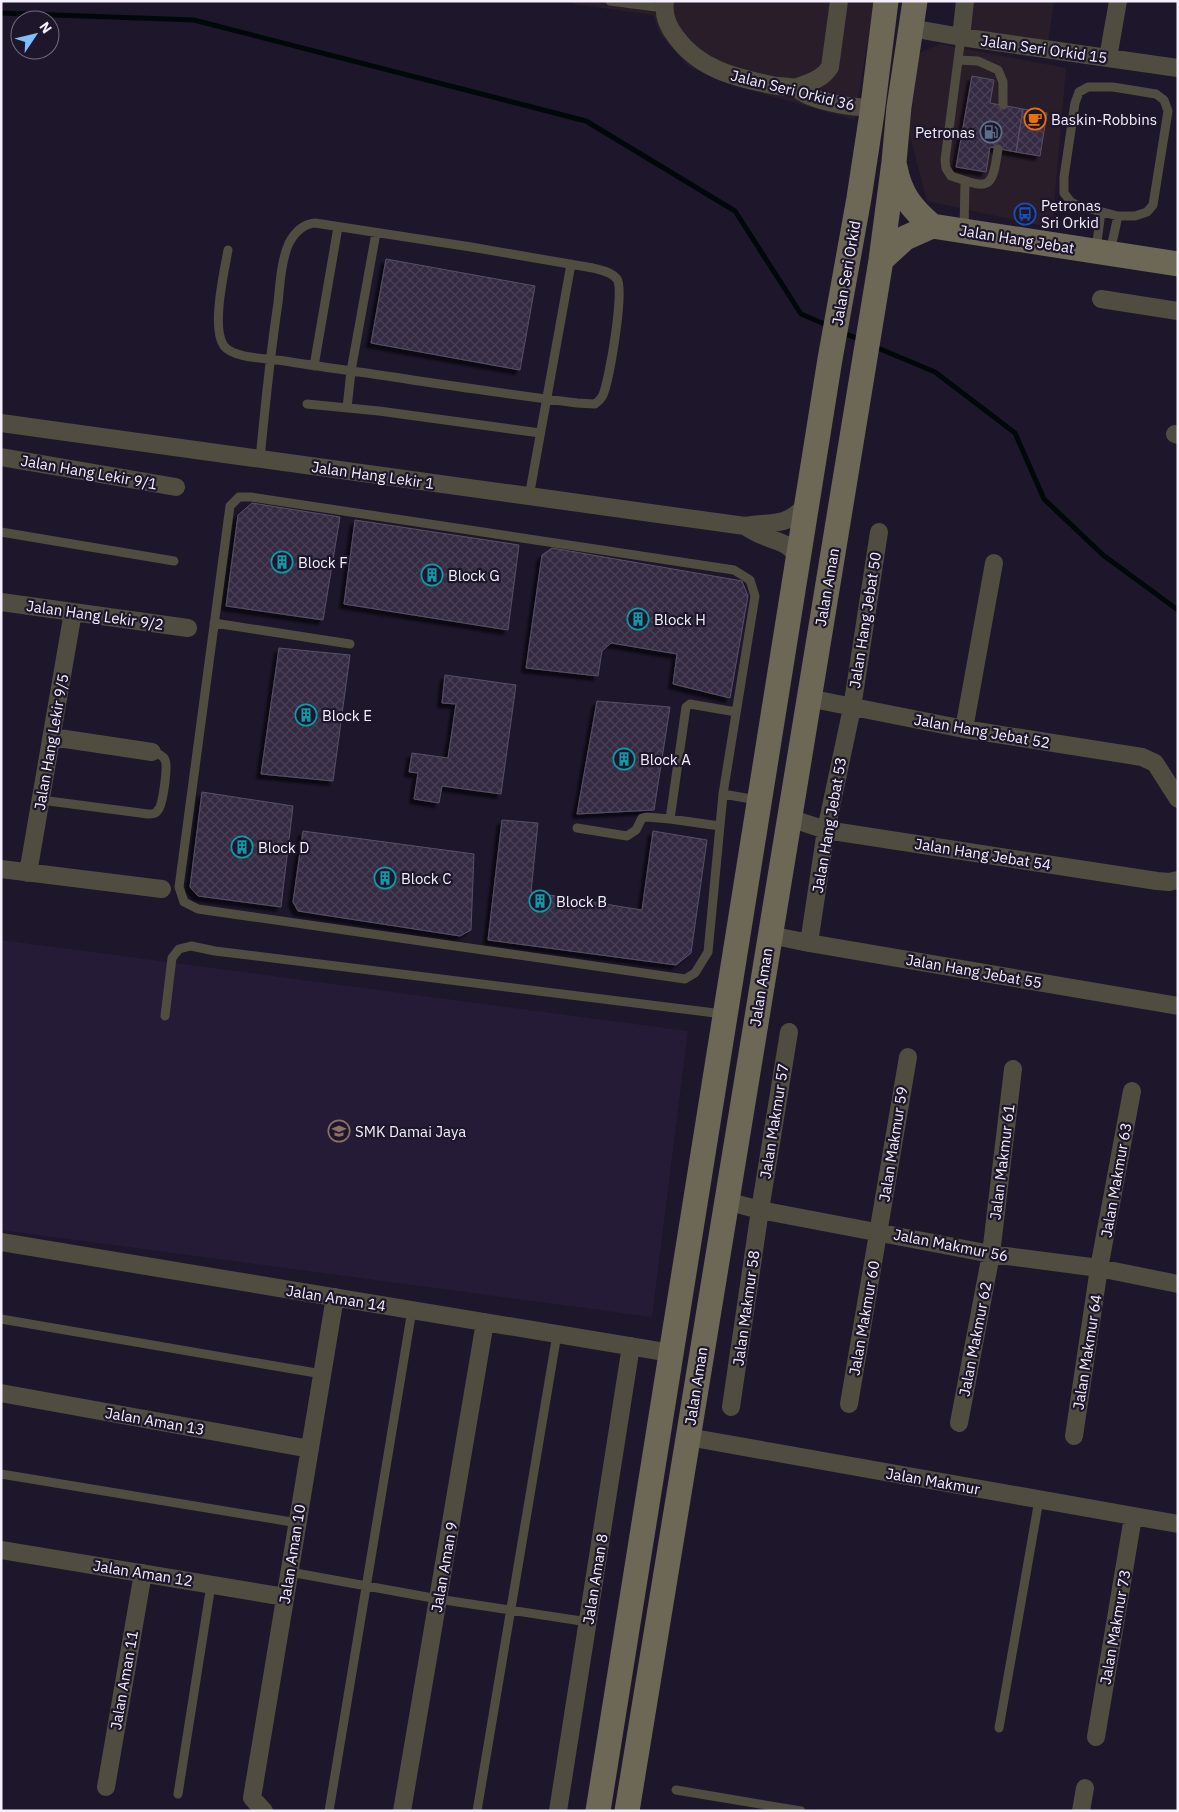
<svg xmlns="http://www.w3.org/2000/svg" width="1179" height="1812" font-family="'IBM Plex Sans',sans-serif">
<defs>
<pattern id="building-cross-hatch" width="8" height="8" patternUnits="userSpaceOnUse" patternTransform="scale(1.25)"><rect width="8" height="8" fill="#352c43"/><path d="M0 0l8 8M0 8l8-8" fill="none" stroke="#494156"/></pattern>
<filter id="shadow"><feDropShadow dx="-4.5" dy="4.5" stdDeviation="1" flood-color="#0009"/></filter>
</defs>
<rect width="100%" height="100%" fill="#1e162b"/>
<path fill="#2a1d2a" d="M 574,1 L 874,1 L 855,120 L 722,82 L 688,66 L 660,34 L 653,15 L 573,4 Z
M 972,1 L 1054,1 L 1048,44 L 968,32 Z
M 940,44 L 1066,68 L 1052,228 L 927,201 L 909,133 L 919,53 Z"/>
<path fill="#261b36" d="M 1,940 L 688,1031 L 652,1317 L 1,1230 Z"/>
<g fill="none" stroke-linecap="round" stroke-linejoin="round">
<path stroke="#000809" stroke-width="5" d="M 1,13 L 194,20 L 586,121 L 735,211 L 801,314 L 829,326
M 841,332 L 861,340
M 873,346 L 935,372 L 1015,433 L 1044,499 L 1103,555 L 1178,610"/>
</g>
<path fill="url(#building-cross-hatch)" stroke="#584f68" filter="url(#shadow)" d="M 972,76 L 994,80 L 990,103 L 1023,109 L 1016,152 L 990,147 L 986,172 L 956,167 Z
M 1023,109 L 1047,113 L 1040,156 L 1016,152 Z
M 386,259 L 535,286 L 520,370 L 371,343 Z
M 252,503 L 340,517 L 323,620 L 226,606 L 238,515 Z
M 355,520 L 519,545 L 508,630 L 344,604 Z
M 552,548 L 742,581 L 748,596 L 730,698 L 673,684 L 677,654 L 611,643 L 602,651 L 598,676 L 526,668 L 542,555 Z
M 279,648 L 350,655 L 333,781 L 261,774 Z
M 445,675 L 516,685 L 501,794 L 442,786 L 439,803 L 414,799 L 418,773 L 409,772 L 412,753 L 448,758 L 456,704 L 442,703 Z
M 597,701 L 670,707 L 654,810 L 577,814 Z
M 202,792 L 293,806 L 281,907 L 198,896 L 190,887 Z
M 502,820 L 538,823 L 531,892 L 642,910 L 653,831 L 707,840 L 691,953 L 676,965 L 488,940 Z
M 303,831 L 474,854 L 471,930 L 460,936 L 298,911 L 293,902 Z"/>
<g fill="none" stroke-linecap="round" stroke-linejoin="round">
<path stroke="#504c40" stroke-width="9" d="M 610,1 L 664,8
M 961,37 L 945,160 L 946,168 L 951,176 C 989,189 992,191 998,149
M 958,60 L 978,61 L 998,70 L 1003,82 L 1003,105
M 1088,87 L 1113,87 L 1156,94 L 1164,100 L 1168,111 L 1153,205 L 1147,212 L 1135,216 L 1118,216 L 1079,206 L 1071,202 L 1064,193 L 1064,177 L 1075,103 L 1079,92 Z
M 964,230 L 965,181
M 1096,249 L 1101,212
M 228,250 C 224,273 211,328 224,346 C 234,359 269,358 285,361 C 327,368 370,373 412,380 C 467,388 522,396 577,403 L 595,404 C 599,401 601,399 603,395 C 609,381 625,290 617,279 C 612,272 601,270 593,268 L 471,247 L 315,223 C 303,224 295,232 289,243 C 281,261 280,284 278,303 C 270,355 265,407 260,459
M 1110,252 L 1118,216
M 314,366 L 338,227
M 307,404 L 379,411 L 540,433
M 347,408 L 351,371 L 376,233
M 239,497 L 251,497 L 734,570 L 750,580 L 755,596 L 723,794 L 708,952 L 695,973 L 685,979 L 198,909 L 184,902 L 179,887 L 230,506 Z
M 529,497 L 571,264
M 1,532 L 174,561
M 214,623 L 350,644
M 723,794 L 757,800
M 41,800 L 148,814 C 152,814 156,814 158,810 C 163,805 168,766 165,760 C 163,755 157,753 152,752
M 670,819 L 686,707 L 690,704 L 736,712
M 577,828 L 627,836 L 636,830 L 642,818 L 646,817 L 670,819 L 720,826
M 165,1016 L 172,958 L 179,949 L 191,946 L 215,951 L 723,1014
M 1,1319 L 322,1374
M 1,1474 L 298,1523
M 290,1572 L 438,1599 L 588,1622
M 999,1728 L 1039,1500
M 676,1790 L 801,1811
M 178,1794 L 211,1585
M 329,1811 L 412,1310
M 477,1811 L 557,1334"/>
<path stroke="#504c40" stroke-width="18" d="M 665,1 C 663,14 668,27 676,37 C 699,69 736,78 772,85 C 780,87 788,86 795,88 C 800,90 804,94 809,96 C 829,104 851,107 872,108
M 911,28 L 961,37 L 1178,68
M 961,37 L 965,1
M 1108,58 L 1118,1
M 794,88 C 808,83 822,80 830,67 L 839,1
M 1101,299 L 1178,311
M 1,423 L 745,526 C 775,521 785,528 807,504
M 1175,434 L 1178,435
M 1,457 L 176,487
M 745,526 C 751,530 757,534 764,536 C 779,543 789,542 798,558
M 1,602 L 188,628
M 808,698 L 964,729 L 1142,757 L 1155,763 L 1178,799
M 964,729 L 994,563
M 52,737 L 152,752
M 789,818 L 826,830 L 1157,881 L 1169,882 L 1178,880
M 1,869 L 162,889
M 28,873 L 73,612
M 770,935 L 809,943 L 1178,1006
M 809,943 L 826,830 L 852,708 L 879,532
M 726,1201 L 760,1210 L 991,1254 L 1099,1268 L 1178,1284
M 1,1242 L 671,1353
M 1,1393 L 310,1449
M 849,1404 L 908,1057
M 731,1407 L 760,1210 L 789,1032
M 959,1423 L 991,1254 L 1013,1069
M 1074,1436 L 1099,1268 L 1132,1091
M 688,1437 L 1178,1524
M 1,1550 L 285,1597
M 1096,1737 L 1133,1517
M 106,1787 L 143,1573
M 264,1811 L 252,1798 L 335,1297
M 402,1811 L 485,1322
M 558,1811 L 631,1346
M 1081,1811 L 1085,1788"/>
<path stroke="#6d6755" stroke-width="25" d="M 895,167 C 900,194 911,208 932,226 L 1178,264
M 881,260 L 905,238 L 932,226
M 598,1811 L 830,359 L 859,198 L 872,113 L 886,1
M 627,1811 L 881,260 L 894,162 L 899,107 L 915,1"/>
</g>
<defs>
<g id="cafe-ring" transform="scale(1.125)"><circle r="9.5" fill="#1e162b" stroke="#e8710a" stroke-width="1.5"/><path d="M-5.5-4.5H6V0H3Q3 3.5 0 3.5H-2.5Q-5.5 3.5-5.5 0ZM3-3.2v2h1.7v-2ZM-6 4.5H4V6H-6Z" fill="#e8710a"/></g>
<g id="fuel-ring" transform="scale(1.125)"><circle r="9.5" fill="#1e162b" stroke="#5c6f8a" stroke-width="1.5"/><path d="M-5.5-6h7V0h2V4h1.3V-2.5L3-4.5l.8-.8L6-3V5H2.5V1h-1V6h-7ZM-4.2-4.7v3.2H.2V-4.7Z" fill="#5c6f8a"/></g>
<g id="bus-ring" transform="scale(1.125)"><circle r="9.5" fill="#1e162b" stroke="#1a4fb4" stroke-width="1.5"/><path d="M-5-6H5V4H4V6H2V4H-2V6H-4V4H-5ZM-3.5-4V0h7V-4ZM-3.5 1.2v1.5H-2V1.2ZM2 1.2v1.5H3.5V1.2Z" fill="#1a4fb4"/></g>
<g id="building-ring" transform="scale(1.125)"><circle r="9.5" fill="#1e162b" stroke="#0f9aa8" stroke-width="1.5"/><path d="M-4-6H4V6H1V3H-1V6H-4ZM-2.5-4.3h1.7v1.8h-1.7ZM.8-4.3h1.7v1.8H.8ZM-2.5-1h1.7V.8h-1.7ZM.8-1h1.7V.8H.8Z" fill="#0f9aa8"/></g>
<g id="school-ring" transform="scale(1.125)"><circle r="9.5" fill="#1e162b" stroke="#8d6e63" stroke-width="1.5"/><path d="M0-5L7-2L0 1L-7-2ZM-4 1L0 2.5L4 1V4Q0 6-4 4Z" fill="#8d6e63"/></g>
</defs>
<g fill-rule="evenodd">
<use href="#cafe-ring" x="1035" y="119"/>
<use href="#fuel-ring" x="991" y="132"/>
<use href="#bus-ring" x="1025" y="214"/>
<use href="#building-ring" x="282" y="562"/>
<use href="#building-ring" x="432" y="575"/>
<use href="#building-ring" x="638" y="619"/>
<use href="#building-ring" x="306" y="715"/>
<use href="#building-ring" x="624" y="759"/>
<use href="#building-ring" x="242" y="847"/>
<use href="#building-ring" x="385" y="878"/>
<use href="#building-ring" x="540" y="901"/>
<use href="#school-ring" x="339" y="1131"/>
</g>
<g text-anchor="middle" dominant-baseline="central" stroke-width="4.5" stroke-linejoin="round" paint-order="stroke">
<g font-size="15" fill="#f5effe" stroke="#1e162b">
<text transform="translate(1044 49) rotate(8)">Jalan Seri Orkid 15</text>
<text transform="translate(793 90) rotate(14)">Jalan Seri Orkid 36</text>
<text transform="translate(1017 239) rotate(9)">Jalan Hang Jebat</text>
<text transform="translate(846 273) rotate(-80)">Jalan Seri Orkid</text>
<text transform="translate(89 472) rotate(10)">Jalan Hang Lekir 9/1</text>
<text transform="translate(373 475) rotate(8)">Jalan Hang Lekir 1</text>
<text transform="translate(827 587) rotate(-80)">Jalan Aman</text>
<text transform="translate(95 615) rotate(8)">Jalan Hang Lekir 9/2</text>
<text transform="translate(865 620) rotate(-81)">Jalan Hang Jebat 50</text>
<text transform="translate(982 731) rotate(10)">Jalan Hang Jebat 52</text>
<text transform="translate(51 742) rotate(-80)">Jalan Hang Lekir 9/5</text>
<text transform="translate(829 825) rotate(-80)">Jalan Hang Jebat 53</text>
<text transform="translate(983 854) rotate(9)">Jalan Hang Jebat 54</text>
<text transform="translate(974 971) rotate(10)">Jalan Hang Jebat 55</text>
<text transform="translate(761 987) rotate(-81)">Jalan Aman</text>
<text transform="translate(774 1121) rotate(-81)">Jalan Makmur 57</text>
<text transform="translate(893 1144) rotate(-81)">Jalan Makmur 59</text>
<text transform="translate(1002 1162) rotate(-83)">Jalan Makmur 61</text>
<text transform="translate(1116 1180) rotate(-80)">Jalan Makmur 63</text>
<text transform="translate(951 1245) rotate(11)">Jalan Makmur 56</text>
<text transform="translate(336 1298) rotate(9)">Jalan Aman 14</text>
<text transform="translate(746 1308) rotate(-82)">Jalan Makmur 58</text>
<text transform="translate(864 1318) rotate(-80)">Jalan Makmur 60</text>
<text transform="translate(975 1339) rotate(-79)">Jalan Makmur 62</text>
<text transform="translate(1087 1352) rotate(-81)">Jalan Makmur 64</text>
<text transform="translate(696 1386) rotate(-81)">Jalan Aman</text>
<text transform="translate(155 1421) rotate(10)">Jalan Aman 13</text>
<text transform="translate(933 1481) rotate(10)">Jalan Makmur</text>
<text transform="translate(292 1554) rotate(-81)">Jalan Aman 10</text>
<text transform="translate(444 1567) rotate(-80)">Jalan Aman 9</text>
<text transform="translate(143 1573) rotate(9)">Jalan Aman 12</text>
<text transform="translate(595 1579) rotate(-81)">Jalan Aman 8</text>
<text transform="translate(1115 1627) rotate(-80)">Jalan Makmur 73</text>
<text transform="translate(124 1680) rotate(-80)">Jalan Aman 11</text>
</g>
<g font-size="15" fill="#f5effe" stroke="#1e162b" text-anchor="start">
<text x="1051" y="119">Baskin-Robbins</text>
<text x="975" y="132" text-anchor="end">Petronas</text>
<text x="1041" y="205">Petronas<tspan x="1041" dy="17">Sri Orkid</tspan></text>
<text x="298" y="562">Block F</text>
<text x="448" y="575">Block G</text>
<text x="654" y="619">Block H</text>
<text x="322" y="715">Block E</text>
<text x="640" y="759">Block A</text>
<text x="258" y="847">Block D</text>
<text x="401" y="878">Block C</text>
<text x="556" y="901">Block B</text>
<text x="355" y="1131">SMK Damai Jaya</text>
</g>
</g>
<rect width="1179" height="1812" fill="none" stroke="#f5effe" stroke-width="5"/>
<g transform="translate(35 35) rotate(55)"><circle r="24" fill="#1e162b" stroke="#746d7f"/>
<path d="M0-4L9 19L0 12L-9 19Z" fill="#80bdfa"/>
<text y="-8" font-size="14" font-weight="bold" text-anchor="middle" fill="#f5effe">N</text>
</g>
</svg>
